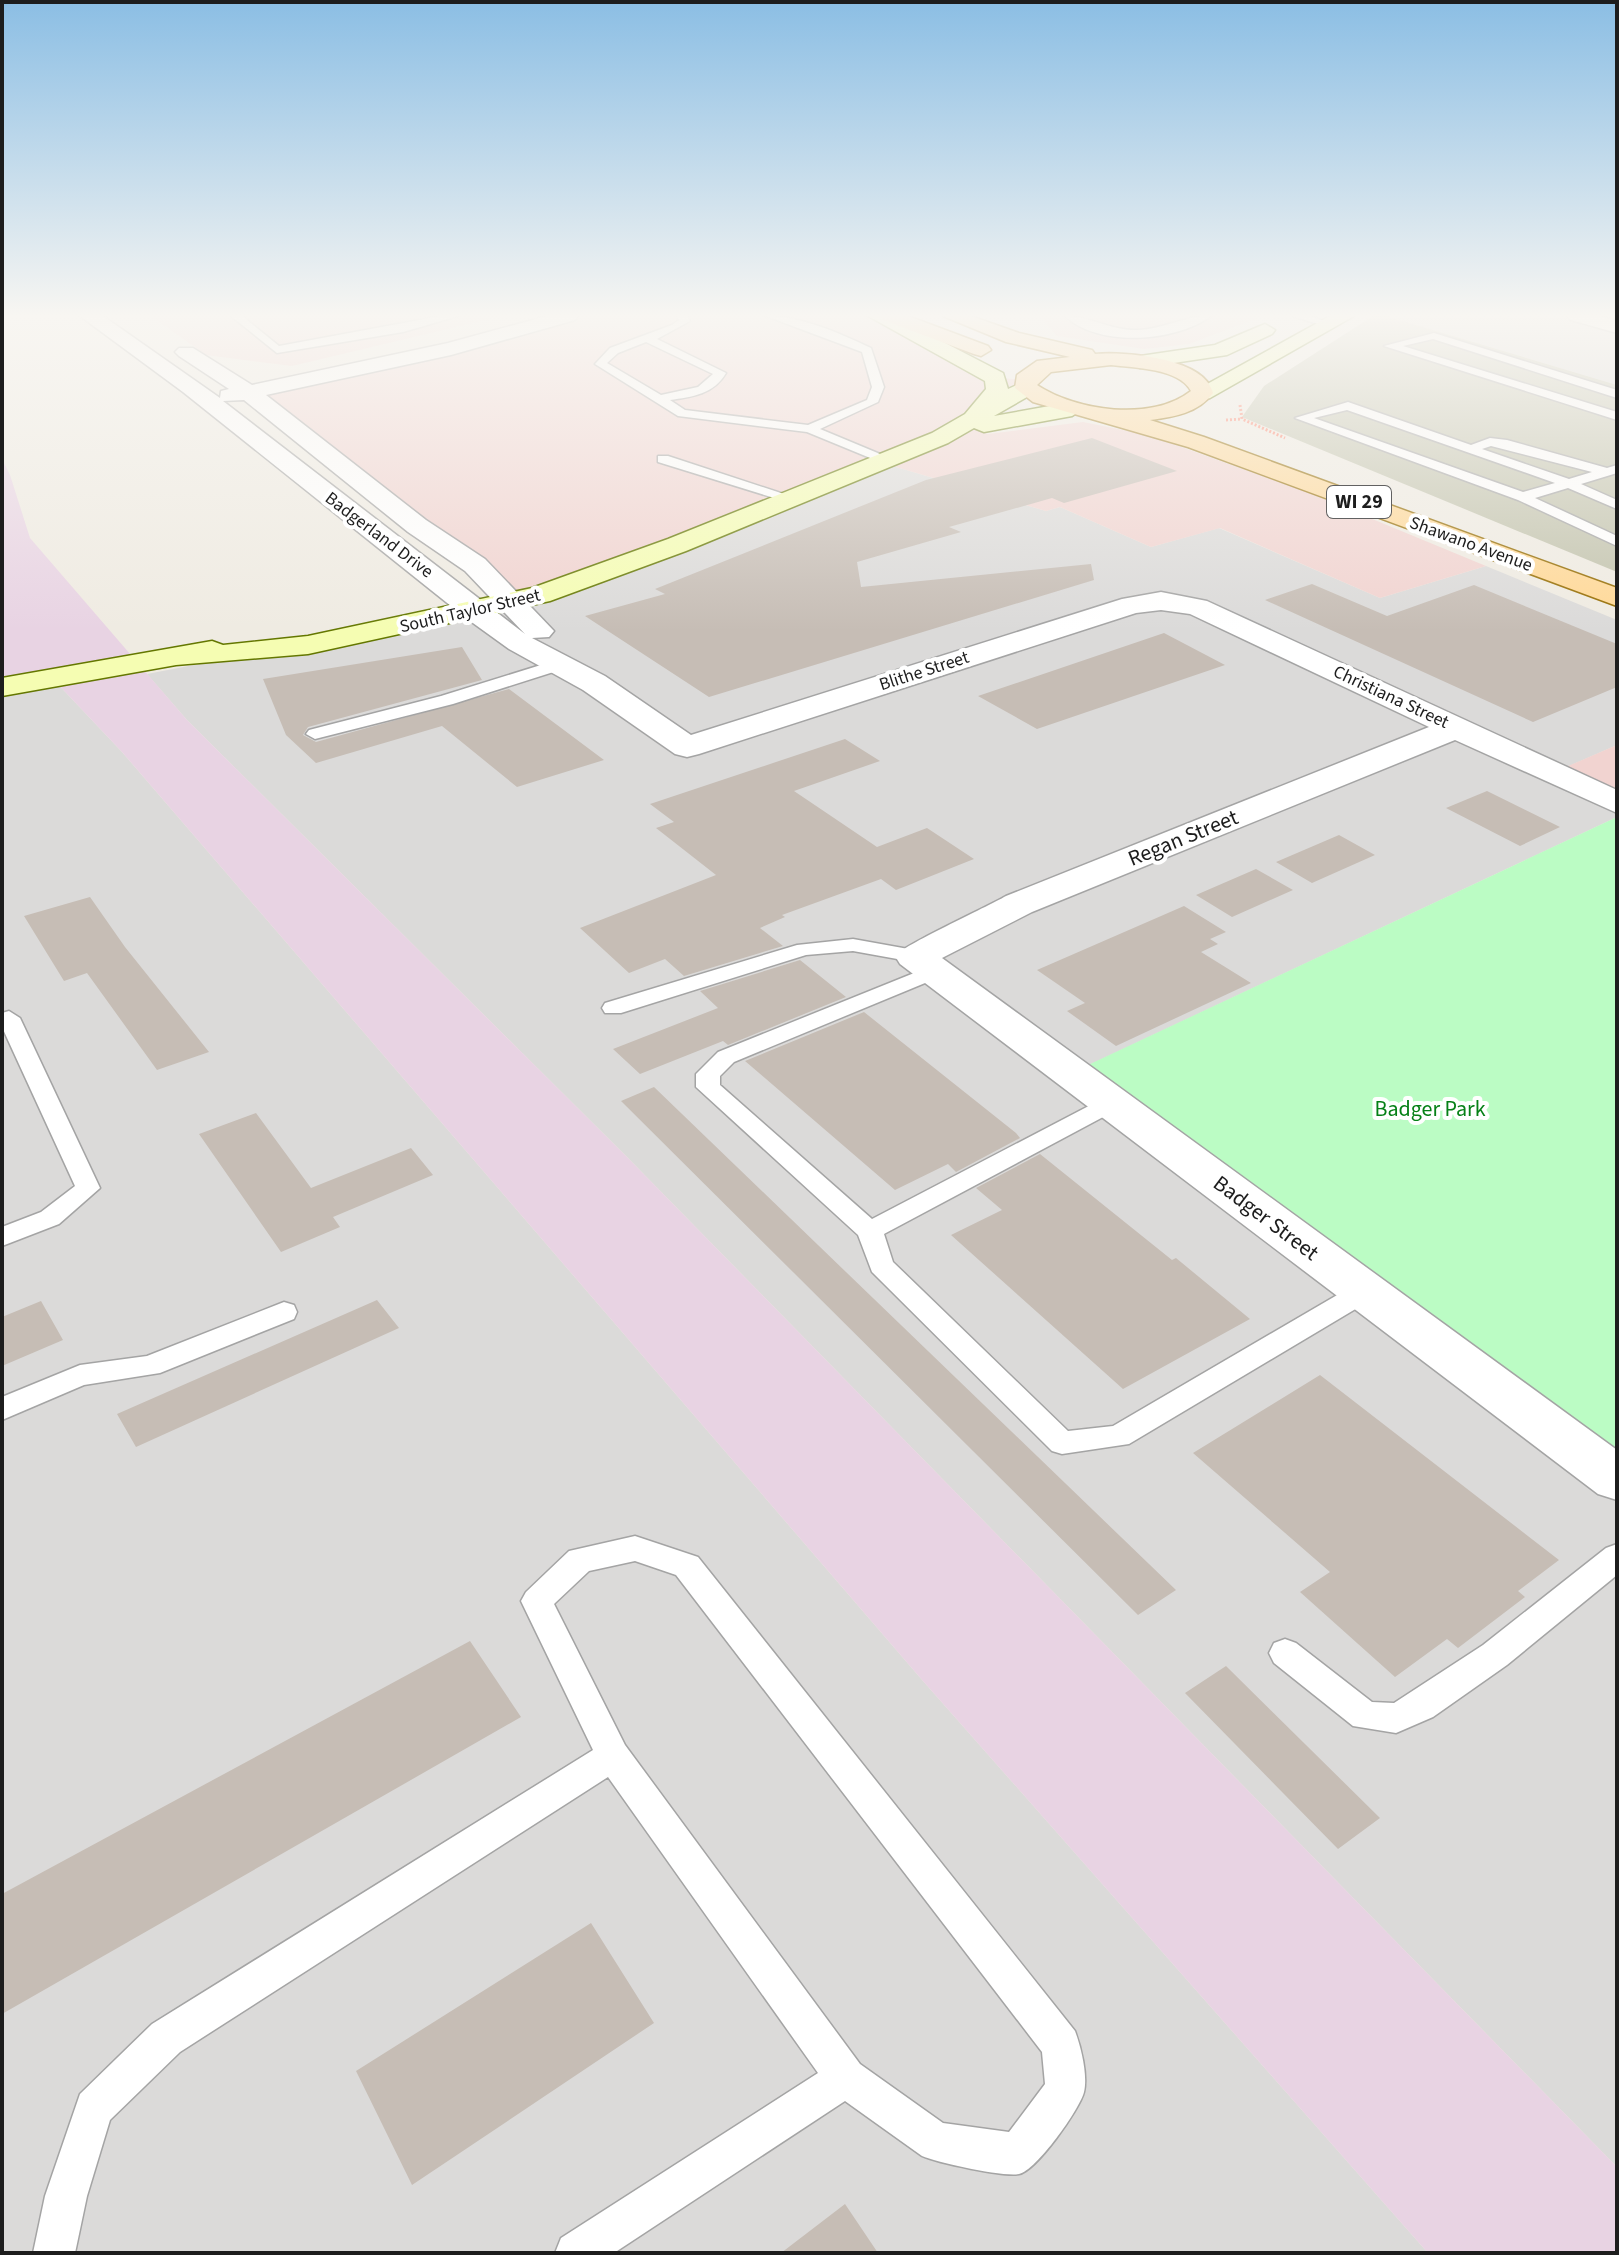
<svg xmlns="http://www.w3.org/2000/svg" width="1619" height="2255" font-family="'Source Sans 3',sans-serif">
<rect width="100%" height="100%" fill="#efebe2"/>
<path fill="#dbdad9" d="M 1386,316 L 1617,316 L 1617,385 Z
M 879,462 L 1046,511 L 1060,507 L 1151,547 L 1219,528 L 1380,598 L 1486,566 L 1617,620 L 1617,745 L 1553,773 L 1617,803 L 1617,817 L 1072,1073 L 1617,1479 L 1617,2167 L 626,1156 L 187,720 L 147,674 L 511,604 Z
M 53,679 L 122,752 L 923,1681 L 1428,2253 L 2,2253 L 2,687 Z"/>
<path fill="#f1d3d0" d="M 151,316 L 502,316 L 292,366 L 206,355 Z
M 568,316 L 868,316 L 979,376 L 1025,380 L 965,425 L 988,434 L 1083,422 L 1148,435 L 1307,492 L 1486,566 L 1380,598 L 1220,528 L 1151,547 L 1060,507 L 1046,511 L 879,462 L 511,604 L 248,392 L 481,342 Z
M 1040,316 L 1263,316 L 1189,344 L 1144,349 L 1057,336 Z
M 1617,745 L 1617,803 L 1552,773 Z"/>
<path fill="#e8d3e3" d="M 2,459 L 10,475 L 30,538 L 187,720 L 626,1156 L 1617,2167 L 1617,2253 L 1428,2253 L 923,1681 L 122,752 L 53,679 L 2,687 Z"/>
<path fill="#c2c3ad" d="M 1373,316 L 1386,316 L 1617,385 L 1617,572 L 1242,417 L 1264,386 Z"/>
<path fill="#bbfcc4" d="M 1617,817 L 1617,1479 L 1071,1073 Z"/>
<path fill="#c6bdb5" d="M 1092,438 L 1177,471 L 1064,503 L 1052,498 L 949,527 L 961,532 L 857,562 L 861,587 L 1091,564 L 1094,580 L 709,697 L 585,616 L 665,594 L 655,589 L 926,480 Z
M 1312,584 L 1387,616 L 1474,585 L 1617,644 L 1617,687 L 1533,722 L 1265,600 Z
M 1164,633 L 1225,665 L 1037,729 L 978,696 Z
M 462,647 L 482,680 L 308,727 L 303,735 L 316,742 L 509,689 L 604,760 L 517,787 L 442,726 L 316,763 L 286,735 L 263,679 Z
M 845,739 L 880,761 L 794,791 L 877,847 L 927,828 L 974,859 L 896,890 L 881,879 L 782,915 L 785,917 L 760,928 L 783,946 L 684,976 L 665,959 L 629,973 L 580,928 L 716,875 L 656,828 L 674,822 L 650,804 Z
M 1487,791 L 1560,827 L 1520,846 L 1446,808 Z
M 1339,835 L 1375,855 L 1312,883 L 1276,862 Z
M 1256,869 L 1293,890 L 1232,917 L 1196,895 Z
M 90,897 L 125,947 L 209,1052 L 157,1070 L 87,973 L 64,981 L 24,916 Z
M 1184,906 L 1226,932 L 1210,939 L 1218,944 L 1201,952 L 1251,983 L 1116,1046 L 1067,1011 L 1085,1003 L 1037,970 Z
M 800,960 L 846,997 L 728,1045 L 723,1041 L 640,1074 L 613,1049 L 718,1008 L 700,991 Z
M 864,1012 L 1016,1133 L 1020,1138 L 956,1172 L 948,1164 L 895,1190 L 745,1061 Z
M 654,1087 L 1176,1590 L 1138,1615 L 621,1101 Z
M 256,1113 L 311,1188 L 411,1148 L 433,1175 L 333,1217 L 340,1227 L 281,1252 L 199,1134 Z
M 1040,1154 L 1172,1260 L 1176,1258 L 1250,1319 L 1123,1389 L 951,1235 L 1002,1210 L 976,1188 Z
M 377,1300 L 399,1328 L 136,1447 L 117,1414 Z
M 41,1301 L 63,1340 L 2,1366 L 2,1317 Z
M 1320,1375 L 1559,1560 L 1518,1591 L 1525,1597 L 1458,1648 L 1447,1639 L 1395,1677 L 1300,1592 L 1330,1572 L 1193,1453 Z
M 470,1641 L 521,1717 L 2,2014 L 2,1894 Z
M 1226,1666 L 1380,1818 L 1338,1849 L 1185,1693 Z
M 591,1923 L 654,2023 L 412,2185 L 356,2071 Z
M 845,2204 L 878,2253 L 781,2253 Z"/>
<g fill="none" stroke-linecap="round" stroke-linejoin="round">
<g stroke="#a4a4a4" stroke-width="3">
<path id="lane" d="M 231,316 L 242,316 L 279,346 L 441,316 L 458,316 L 403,332 L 277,353 Z
M 677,316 L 687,316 L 690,321 L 657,339 L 726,373 C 714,394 692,397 670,400 L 685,410 L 808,425 L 867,400 L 872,387 L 862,352 L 766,316 C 802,316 839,333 871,348 L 884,387 L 878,402 L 820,429 L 892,459 L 880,462 L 807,432 L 678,416 L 595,364 L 610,348 L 672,325 L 679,320 ZM 646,342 L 713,374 L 698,387 L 661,395 L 607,363 L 618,353 Z
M 1065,316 C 1090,316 1111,331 1138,330 C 1163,329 1187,315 1211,316 C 1176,342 1098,348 1065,316 Z
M 1292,316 L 1309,316 L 1334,324 L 1328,327 Z
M 1434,333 L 1617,390 L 1617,398 L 1433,339 L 1403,346 L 1617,412 L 1617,420 L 1384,346 Z
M 1348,402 L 1471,445 L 1490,438 L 1507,440 L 1607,468 L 1617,465 L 1617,473 L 1581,484 L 1617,500 L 1617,509 L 1568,488 L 1535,498 L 1617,536 L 1617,546 L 1518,500 L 1295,418 ZM 1347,410 L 1555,483 L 1523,492 L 1314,418 ZM 1491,446 L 1592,472 L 1569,479 L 1482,449 Z
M 658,456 L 668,456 L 796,498 L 784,501 L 658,462 Z
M 560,659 L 566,660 L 566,668 L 453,704 L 315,739 L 306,734 L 309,730 L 441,696 Z
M 853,939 L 914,950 L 925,956 L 914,962 L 853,951 L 806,955 L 621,1013 L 605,1013 L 602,1008 L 605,1003 L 797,945 Z
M 934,965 L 942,966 L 945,971 L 942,976 L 734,1062 L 720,1076 L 720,1085 L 872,1219 L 1104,1098 L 1120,1098 L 1124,1103 L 1120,1108 L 884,1234 L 893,1262 L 1068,1431 L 1113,1426 L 1356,1284 L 1374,1284 L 1378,1291 L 1374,1298 L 1129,1444 L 1062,1454 L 1052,1451 L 872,1272 L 858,1235 L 696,1087 L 696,1074 L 718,1052 Z
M 9,1011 L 20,1018 L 100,1188 L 59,1224 L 2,1246 L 2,1227 L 41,1212 L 75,1186 L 2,1027 L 2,1013 Z
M 284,1302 L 294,1305 L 297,1312 L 294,1319 L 160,1373 L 84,1385 L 2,1420 L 2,1397 L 80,1365 L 147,1356 Z
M 635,1536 L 698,1557 L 1075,2031 C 1081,2047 1088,2075 1084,2092 C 1080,2109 1036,2171 1019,2174 C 1003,2177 938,2163 922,2156 L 845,2101 L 614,2253 L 555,2253 L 561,2238 L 818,2073 L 608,1777 L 180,2052 L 110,2120 L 87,2196 L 75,2253 L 33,2253 L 45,2196 L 80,2094 L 152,2024 L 593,1750 L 521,1601 L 526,1592 L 569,1551 ZM 635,1561 L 676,1575 L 1042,2052 L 1045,2084 L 1009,2132 L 943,2123 L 860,2064 L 625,1745 L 554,1604 L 589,1571 Z
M 1617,1544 L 1617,1575 L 1507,1665 L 1433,1717 L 1396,1733 L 1353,1726 L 1274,1663 L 1269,1653 L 1274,1643 L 1285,1639 L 1296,1643 L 1372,1702 L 1394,1703 L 1483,1645 L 1606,1548 Z"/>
</g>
<g stroke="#a4a4a4" stroke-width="3">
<path id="street" d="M 80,316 L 103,316 L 220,398 L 221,391 L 229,389 L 179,356 L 175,352 L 179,348 L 193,348 L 252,385 L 448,343 L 547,316 L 578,316 L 575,320 L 451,355 L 266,395 L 426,520 L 485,559 L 554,631 L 549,637 L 532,638 L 605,676 L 691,735 L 1122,599 L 1161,592 L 1207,601 L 1617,790 L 1617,813 L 1455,740 L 1032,912 L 942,958 L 1617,1450 L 1617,1500 L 1598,1494 L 900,964 L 895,956 C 902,946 987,907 1006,896 L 1429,727 L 1190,614 L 1161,610 L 1136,613 L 699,754 L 687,757 L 675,754 L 583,690 L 509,649 L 466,618 L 183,392 ZM 244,400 L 408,532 L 465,571 L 525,634 L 223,401 Z
M 1568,316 L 1599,316 L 1617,321 L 1617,333 L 1571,320 Z"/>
</g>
<g stroke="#647700" stroke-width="3">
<path id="secondary" d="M 868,316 L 893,316 L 1003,373 L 1008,389 L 1026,381 L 1034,383 L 1037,388 L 1034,393 L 994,416 L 1072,402 L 1083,409 L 1072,416 L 984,432 L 974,428 L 948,443 L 686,551 L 550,601 L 308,654 L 176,665 L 2,696 L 2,678 L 212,641 L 223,645 L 308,636 L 532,588 L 668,539 L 932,433 L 965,414 L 986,389 L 985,381 Z
M 1330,316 L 1354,316 L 1210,398 L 1202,400 L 1191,393 Z
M 1265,324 L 1275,330 L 1272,334 L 1227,355 L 1140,368 L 1129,362 L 1140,356 L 1215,345 Z"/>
</g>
<g stroke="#956c00" stroke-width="3">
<path id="primary" d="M 880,316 L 908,316 L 988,346 L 991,350 L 981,356 L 974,354 L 883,320 Z
M 943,316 L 971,316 L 1019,333 L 1092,350 L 1095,354 C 1125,351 1205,358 1213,393 C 1198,413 1174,417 1150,420 L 1204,437 L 1617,588 L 1617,606 L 1188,447 L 1033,402 L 1015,388 L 1017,375 L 1037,361 L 1070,357 L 1006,342 ZM 1111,365 C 1134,368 1179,368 1191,391 C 1152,422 1076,411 1037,385 L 1051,372 Z"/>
</g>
<path stroke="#ff7b62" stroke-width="3" stroke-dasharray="2 2" stroke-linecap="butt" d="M 1240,405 L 1242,419 L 1285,438
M 1226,420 L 1242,419"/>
<use href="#lane" fill="#fff" fill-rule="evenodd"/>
<use href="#street" fill="#fff" fill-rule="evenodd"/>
<use href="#secondary" fill="#f5fdb2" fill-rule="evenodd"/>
<use href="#primary" fill="#ffd896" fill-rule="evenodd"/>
</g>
<linearGradient id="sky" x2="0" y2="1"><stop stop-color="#8bbee4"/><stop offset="0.5" stop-color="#f8f6f2"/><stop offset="1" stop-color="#f8f6f2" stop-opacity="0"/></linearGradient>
<rect width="1619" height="631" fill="url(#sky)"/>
<g text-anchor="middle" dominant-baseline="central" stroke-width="8" stroke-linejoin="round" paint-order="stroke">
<g font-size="18" fill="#1d1d1d" stroke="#fff">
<text transform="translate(379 535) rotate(37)">Badgerland Drive</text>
<text transform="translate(1471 544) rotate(20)">Shawano Avenue</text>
<text transform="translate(470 611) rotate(-13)">South Taylor Street</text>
<text transform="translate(924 671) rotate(-18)">Blithe Street</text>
<text transform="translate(1391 697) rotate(25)">Christiana Street</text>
</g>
<rect fill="#fff" stroke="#616161" stroke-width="2" x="1327" y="486" width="64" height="32" rx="6"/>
<g font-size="20" font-weight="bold" fill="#1d1d1d">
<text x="1359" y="502">WI 29</text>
</g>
<g font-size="22" fill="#1d1d1d" stroke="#fff">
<text transform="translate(1183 838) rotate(-22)">Regan Street</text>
<text transform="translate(1266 1218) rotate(37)">Badger Street</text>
</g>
<g font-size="22" fill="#068017" stroke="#fff">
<text x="1430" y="1109">Badger Park</text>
</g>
</g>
<rect width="1619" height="2255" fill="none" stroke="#1d1d1d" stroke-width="8"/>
</svg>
